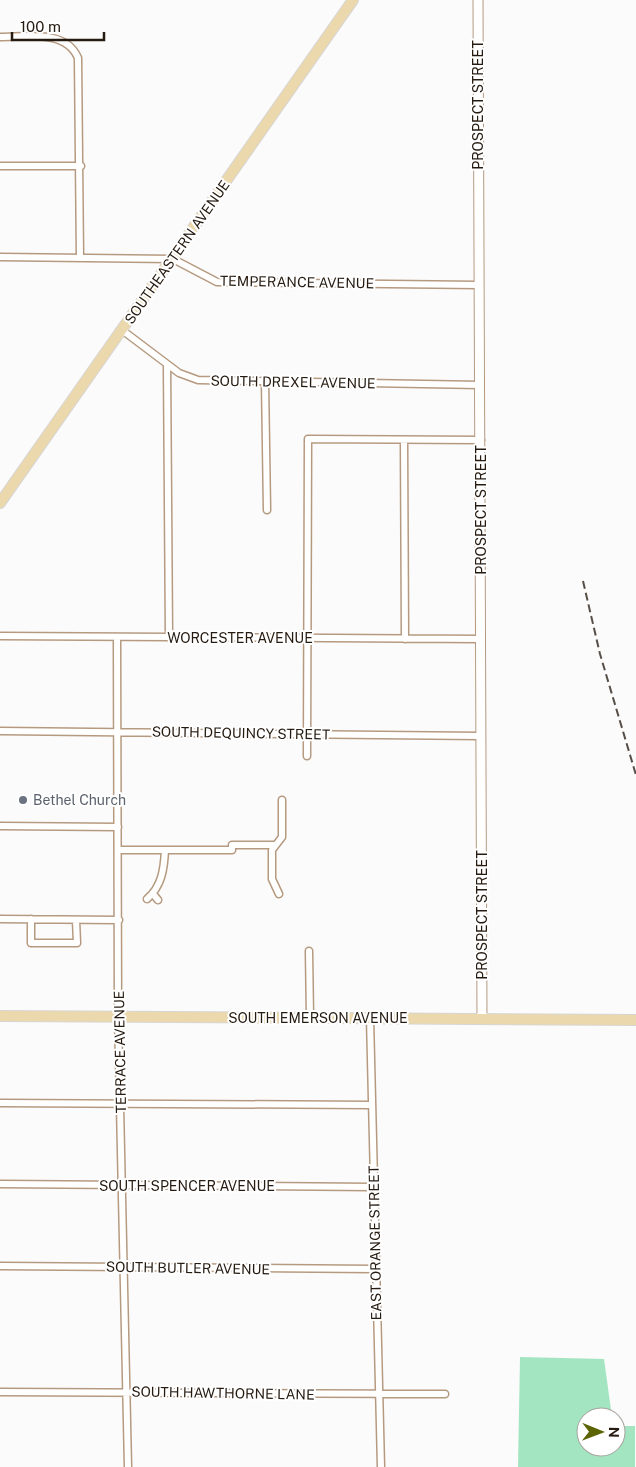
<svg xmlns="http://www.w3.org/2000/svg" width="636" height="1467" font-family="'Public Sans',sans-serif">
<rect width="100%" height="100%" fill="#fbfbfb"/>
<path fill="#a3e5c1" d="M 520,1357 L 604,1359 L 612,1417 L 586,1417 L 586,1447 L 616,1447 L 616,1426 L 635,1426 L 635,1467 L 518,1467 Z"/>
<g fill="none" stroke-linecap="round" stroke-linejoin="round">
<g stroke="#b69a80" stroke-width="9">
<path id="minor" d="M 0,37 C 26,37 66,29 78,58 L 80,258
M 0,166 L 81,166
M 0,257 L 173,259 L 217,282 L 479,285
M 122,330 L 179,373 L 198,380 L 480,385
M 167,365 L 169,637
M 265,381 L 267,510
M 404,440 L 405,639
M 0,636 L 481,639
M 117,637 L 118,1016 L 128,1467
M 0,731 L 481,736
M 307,756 L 308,439 L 481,440
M 0,826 L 118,827
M 118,850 L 232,850 L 232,845 L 274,845
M 153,894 L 158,900
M 279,894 L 272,879 L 272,850 L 282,837 L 282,800
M 147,899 C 162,886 164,869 165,850
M 0,919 L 119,920
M 31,919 L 31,943 L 77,943 L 76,920
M 309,951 L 310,1018
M 370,1018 L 381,1467
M 0,1103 L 372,1105
M 0,1184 L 374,1187
M 0,1266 L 376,1269
M 0,1392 L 445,1394"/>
</g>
<g stroke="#b69a80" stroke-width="11">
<path id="secondary" d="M 478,0 L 482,1019"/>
</g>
<g stroke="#d8d6d4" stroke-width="12">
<path id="primary" d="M 0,503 L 353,0
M 0,1016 L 636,1020"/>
</g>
<use href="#minor" stroke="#fff" stroke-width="6"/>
<use href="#secondary" stroke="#fff" stroke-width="9"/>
<use href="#primary" stroke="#ebd8ac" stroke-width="10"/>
<path stroke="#574e47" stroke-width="2" stroke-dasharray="8 4" stroke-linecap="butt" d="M 583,581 L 600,654 L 636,775"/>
</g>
<circle fill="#6b7280" stroke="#fff" stroke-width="2" cx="23" cy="800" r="5"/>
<g text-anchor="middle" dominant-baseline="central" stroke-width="4" stroke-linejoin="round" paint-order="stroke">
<g font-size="14" fill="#261b11" stroke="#fff">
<text transform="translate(478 105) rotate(-90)">PROSPECT STREET</text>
<text transform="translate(177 252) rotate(-55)">SOUTHEASTERN AVENUE</text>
<text transform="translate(297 282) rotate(1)">TEMPERANCE AVENUE</text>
<text transform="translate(293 382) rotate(1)">SOUTH DREXEL AVENUE</text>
<text transform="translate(481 510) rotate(-90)">PROSPECT STREET</text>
<text x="240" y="638">WORCESTER AVENUE</text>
<text transform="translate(241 733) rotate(1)">SOUTH DEQUINCY STREET</text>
<text transform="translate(482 915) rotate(-90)">PROSPECT STREET</text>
<text x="318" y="1018">SOUTH EMERSON AVENUE</text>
<text transform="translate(120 1052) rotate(-91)">TERRACE AVENUE</text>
<text x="187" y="1186">SOUTH SPENCER AVENUE</text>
<text transform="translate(375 1243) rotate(-91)">EAST ORANGE STREET</text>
<text transform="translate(188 1268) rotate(1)">SOUTH BUTLER AVENUE</text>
<text transform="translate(223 1393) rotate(1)">SOUTH HAWTHORNE LANE</text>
</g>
<g font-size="14" fill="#5b616d" stroke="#fff" text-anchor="start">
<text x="33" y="800">Bethel Church</text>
</g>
</g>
<g transform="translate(601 1432) rotate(91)"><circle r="24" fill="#ffffff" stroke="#a8a4a0"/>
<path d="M0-4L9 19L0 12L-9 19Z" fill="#5b6401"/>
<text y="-8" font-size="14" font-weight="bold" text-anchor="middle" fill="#261b11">N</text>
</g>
<path d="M12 32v8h92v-8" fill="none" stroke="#261b11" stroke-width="2.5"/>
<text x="20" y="32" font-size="15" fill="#261b11" stroke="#ffffff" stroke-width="4" paint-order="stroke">100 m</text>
</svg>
